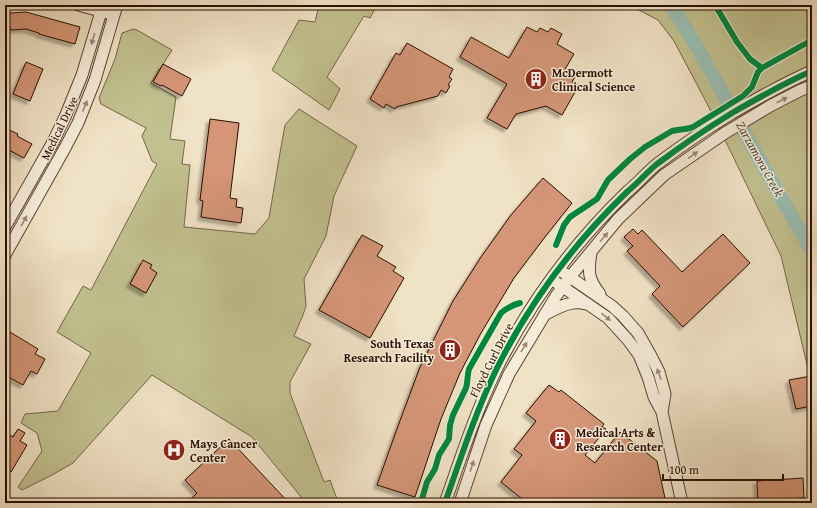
<svg xmlns="http://www.w3.org/2000/svg" width="817" height="508" font-family="'Gentium Book Plus',serif">
<defs>
<filter id="shadow"><feDropShadow dx="-3.5" dy="3.5" stdDeviation="1" flood-color="#0004"/></filter>
</defs>
<rect width="100%" height="100%" fill="#f0e2c5"/>
<filter id="stains"><feTurbulence type="fractalNoise" baseFrequency=".005" numOctaves="4"/><feColorMatrix values="0 0 0 0 .2 0 0 0 0 .09 0 0 0 0 .02 0 0 0 .5 -.17"/></filter>
<radialGradient id="worn" r=".72"><stop offset=".6" stop-color="#630" stop-opacity="0"/><stop offset="1" stop-color="#630" stop-opacity=".3"/></radialGradient>
<path fill="#c2c08f" stroke="#766648" d="M 319,5 L 377,5 L 370,18 L 364,16 L 327,77 L 340,89 L 329,110 L 272,70 L 299,20 L 315,22 Z
M 567,5 L 812,5 L 812,385 L 781,256 L 713,115 L 674,41 L 658,20 L 633,7 Z
M 133,29 L 137,30 L 172,50 L 151,83 L 176,97 L 170,139 L 185,141 L 182,164 L 190,165 L 184,227 L 255,234 L 269,218 L 281,147 L 285,125 L 299,109 L 357,146 L 334,196 L 326,236 L 304,279 L 306,306 L 303,315 L 294,336 L 311,344 L 290,382 L 290,393 L 324,482 L 330,480 L 337,499 L 336,503 L 306,503 L 252,437 L 152,375 L 73,463 L 52,475 L 22,490 L 18,487 L 42,451 L 37,433 L 21,423 L 25,414 L 58,411 L 91,353 L 57,332 L 83,286 L 91,290 L 157,164 L 152,161 L 142,136 L 146,128 L 101,104 L 99,98 L 115,59 L 122,33 Z"/>
<g fill="none" stroke-linecap="round" stroke-linejoin="round">
<path stroke="#9abeb2" stroke-width="14" d="M 671,5 L 697,47 L 770,178 L 812,251"/>
</g>
<path fill="#d49677" stroke="#2a0d00" filter="url(#shadow)" d="M 26,12 L 80,27 L 75,44 L 39,34 L 39,33 L 26,29 L 10,30 L 10,26 L 5,26 L 5,16 L 9,16 L 10,13 Z
M 527,27 L 537,32 L 540,28 L 548,32 L 551,28 L 562,34 L 557,44 L 574,54 L 564,71 L 575,77 L 572,82 L 579,85 L 562,115 L 546,106 L 516,114 L 507,129 L 487,118 L 507,84 L 460,57 L 471,37 L 509,58 Z
M 407,43 L 453,69 L 449,77 L 452,79 L 448,85 L 450,86 L 446,93 L 441,90 L 438,96 L 396,107 L 395,109 L 386,104 L 384,108 L 370,99 L 396,53 L 400,55 Z
M 26,62 L 43,69 L 30,101 L 13,94 Z
M 163,64 L 191,79 L 182,96 L 162,85 L 161,86 L 153,82 Z
M 210,119 L 239,123 L 230,198 L 237,199 L 236,207 L 243,208 L 241,223 L 201,217 L 203,201 L 200,200 Z
M 5,128 L 18,134 L 17,136 L 32,144 L 24,158 L 5,148 Z
M 543,178 L 572,203 L 545,237 L 514,278 L 481,333 L 460,373 L 441,419 L 415,497 L 377,485 L 398,426 L 420,367 L 453,301 L 481,257 L 511,215 Z
M 633,229 L 638,234 L 642,230 L 682,272 L 723,234 L 750,263 L 683,327 L 652,294 L 660,286 L 627,251 L 633,246 L 624,237 Z
M 362,235 L 383,246 L 377,256 L 396,267 L 393,271 L 404,278 L 370,338 L 319,310 Z
M 143,260 L 152,265 L 150,268 L 157,273 L 146,293 L 130,284 Z
M 5,329 L 38,349 L 35,354 L 45,359 L 37,374 L 31,371 L 23,385 L 5,375 Z
M 811,376 L 812,380 L 812,406 L 796,409 L 789,380 Z
M 549,385 L 559,392 L 561,390 L 604,424 L 602,427 L 606,429 L 585,455 L 595,463 L 620,432 L 657,461 L 666,503 L 527,503 L 501,482 L 522,455 L 514,449 L 536,421 L 526,413 Z
M 18,429 L 25,433 L 20,441 L 27,445 L 11,472 L 5,468 L 5,432 L 13,437 Z
M 229,439 L 289,503 L 196,503 L 192,498 L 197,493 L 185,480 Z
M 803,478 L 804,498 L 798,498 L 799,503 L 758,503 L 757,481 Z"/>
<g fill="none" stroke-linecap="round" stroke-linejoin="round">
<g stroke="#5c4231" stroke-width="13">
<path id="minor" d="M 78,5 L 108,13
M 5,227 L 53,142 L 65,117 L 82,75 L 103,5
M 591,253 C 588,272 588,279 600,294
M 5,255 L 65,148 L 78,123 L 95,80 L 117,5
M 564,273 L 612,306 L 623,316 L 638,333 L 651,356 L 659,372 L 665,394 L 662,412
M 557,283 L 608,318 L 628,340 L 639,355 L 648,377 L 654,397 L 662,412 L 682,503
M 546,314 C 559,307 571,300 586,304
M 445,503 C 461,457 476,411 497,368 C 530,302 575,242 628,191 C 638,183 647,172 657,164 C 681,146 706,129 732,113 C 758,98 784,83 812,71
M 460,503 L 486,425 L 509,374 L 556,296 L 570,277 L 618,219 L 664,175 L 725,133 L 770,106 L 801,90 L 812,86"/>
</g>
<use href="#minor" stroke="#f5ecd9" stroke-width="11"/>
<g stroke="#f5ecd9" stroke-width="8">
<path id="cycleway" d="M 715,5 L 737,42 L 750,59 L 762,68
M 556,245 L 564,225 L 570,217 L 597,199 L 608,180 L 630,159 L 645,147 L 672,131 C 679,129 686,130 693,127 L 743,96 L 752,87 L 758,72 L 762,68 L 812,40
M 421,503 L 422,499 L 427,482 L 435,469 L 439,455 L 449,439 L 450,425 L 453,415 L 466,388 C 468,382 467,376 469,369 L 501,313 C 507,308 512,305 520,303
M 445,503 C 461,457 476,411 497,368 C 530,302 575,242 628,191 C 638,183 647,172 657,164 C 681,146 706,129 732,113 C 758,98 784,83 812,71"/>
</g>
<use href="#cycleway" stroke="#00873e" stroke-width="6"/>
</g>
<defs><path id="oneway-solid" d="M-6-.8H1V-3.2L6.5 0L1 3.2V.8H-6Z"/></defs>
<g fill="#9a8877">
<use href="#oneway-solid" transform="translate(93 39) rotate(107)"/>
<use href="#oneway-solid" transform="translate(782 100) rotate(-27)"/>
<use href="#oneway-solid" transform="translate(85 106) rotate(-68)"/>
<use href="#oneway-solid" transform="translate(693 155) rotate(-35)"/>
<use href="#oneway-solid" transform="translate(24 221) rotate(-61)"/>
<use href="#oneway-solid" transform="translate(604 237) rotate(-50)"/>
<use href="#oneway-solid" transform="translate(606 317) rotate(39)"/>
<use href="#oneway-solid" transform="translate(524 347) rotate(-59)"/>
<use href="#oneway-solid" transform="translate(659 374) rotate(-110)"/>
<use href="#oneway-solid" transform="translate(472 466) rotate(-72)"/>
</g>
<defs>
<g id="building-disc" transform="scale(1.15)"><circle r="9.5" fill="#8f2418" stroke="#f5ecd9"/><path d="M-4-6H4V6H1V3H-1V6H-4ZM-2.5-4.3h1.7v1.8h-1.7ZM.8-4.3h1.7v1.8H.8ZM-2.5-1h1.7V.8h-1.7ZM.8-1h1.7V.8H.8Z" fill="#fff"/></g>
<g id="hospital-disc" transform="scale(1.15)"><circle r="9.5" fill="#8f2418" stroke="#f5ecd9"/><path d="M-5-5h3v3.5h4V-5h3V5h-3V1.5h-4V5h-3Z" fill="#fff"/></g>
</defs>
<g fill-rule="evenodd">
<use href="#building-disc" x="536" y="79"/>
<use href="#building-disc" x="450" y="350"/>
<use href="#building-disc" x="560" y="439"/>
<use href="#hospital-disc" x="174" y="450"/>
</g>
<g text-anchor="middle" dominant-baseline="central" stroke-width="3" stroke-linejoin="round" paint-order="stroke">
<g font-size="12" font-weight="bold" fill="#2a0d00" stroke="#f5ecd9" text-anchor="start">
<text x="552" y="72">McDermott<tspan x="552" dy="14">Clinical Science</tspan></text>
<text x="434" y="343" text-anchor="end">South Texas<tspan x="434" dy="14">Research Facility</tspan></text>
<text x="576" y="432">Medical Arts &amp;<tspan x="576" dy="14">Research Center</tspan></text>
<text x="190" y="443">Mays Cancer<tspan x="190" dy="14">Center</tspan></text>
</g>
<g font-size="12" fill="#2a0d00" stroke="#f5ecd9">
<text transform="translate(59 128) rotate(-64)">Medical Drive</text>
<text transform="translate(491 360) rotate(-63)">Floyd Curl Drive</text>
</g>
<g font-size="13" font-style="italic" fill="#514b3e" stroke="#f5ecd9">
<text transform="translate(760 159) rotate(61)">Zarzamora Creek</text>
</g>
</g>
<rect width="817" height="508" fill="none" stroke="#f0e2c5" stroke-width="20"/>
<rect x="6" y="6" width="805" height="496" fill="none" stroke="#2a0d00" stroke-width="2"/>
<rect x="10" y="10" width="797" height="488" fill="none" stroke="#2a0d00"/>
<path d="M663 474v6h120v-6" fill="none" stroke="#2a0d00" stroke-width="2"/>
<text x="669" y="474" font-size="12" fill="#2a0d00" stroke="#f5ecd9" stroke-width="3" paint-order="stroke">100 m</text>
<rect width="100%" height="100%" filter="url(#stains)"/>
<rect width="100%" height="100%" fill="url(#worn)"/>
</svg>
